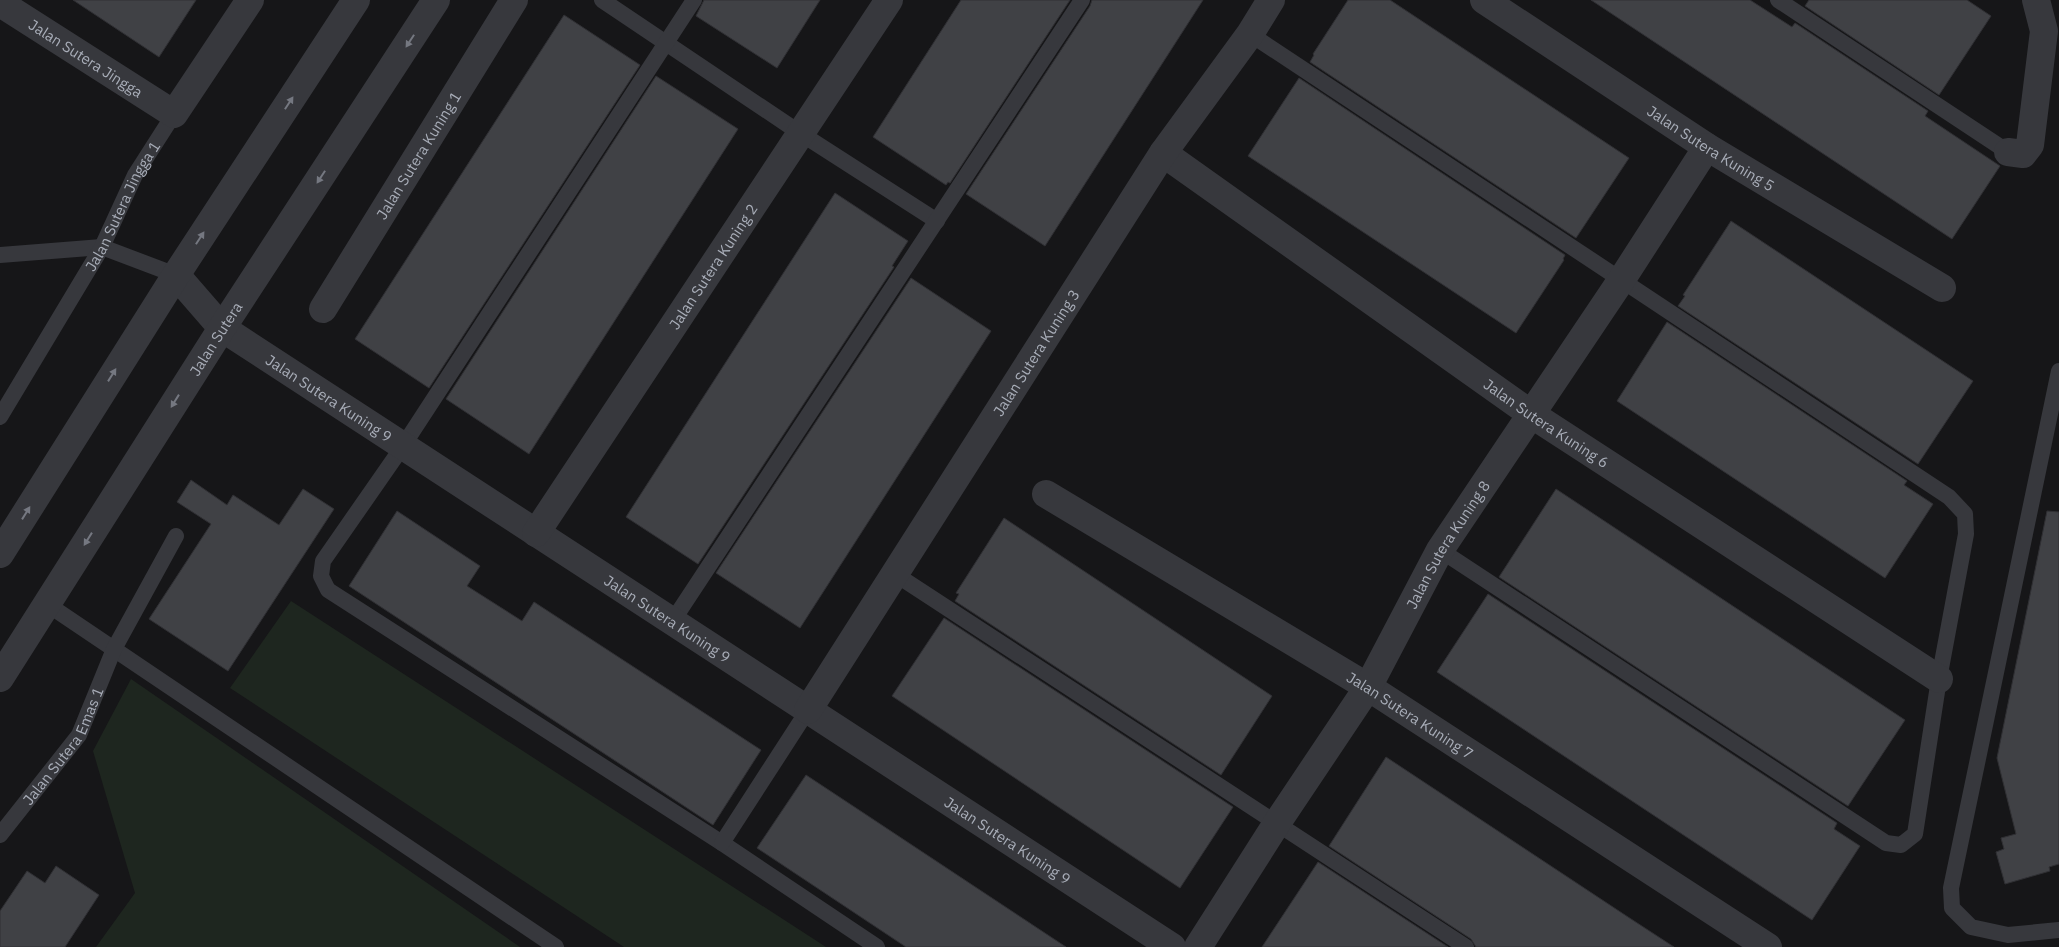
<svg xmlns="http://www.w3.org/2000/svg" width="2059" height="947" font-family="'IBM Plex Sans',sans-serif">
<rect width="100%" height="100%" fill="#161618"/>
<path fill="#1e261f" d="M 291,601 L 826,947 L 624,947 L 230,688 Z
M 131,679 L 520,947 L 96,947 L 135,893 L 93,751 Z"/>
<path fill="#404145" stroke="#303034" d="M 73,0 L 196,0 L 159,57 Z
M 704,0 L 820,0 L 777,68 L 696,16 Z
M 961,0 L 1070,0 L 950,183 L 948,182 L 946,185 L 873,137 Z
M 1092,0 L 1203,0 L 1045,246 L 966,194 L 1090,6 Z
M 1348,0 L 1390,0 L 1629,158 L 1576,238 L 1310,62 L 1314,55 L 1313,54 Z
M 1591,0 L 1750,0 L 1792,27 L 1795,23 L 1928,111 L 1925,116 L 2000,166 L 1952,239 Z
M 1809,0 L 1967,0 L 1991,16 L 1939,95 L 1805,6 Z
M 564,15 L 640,65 L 429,388 L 355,339 Z
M 656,76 L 738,129 L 529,454 L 446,399 Z
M 1299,78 L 1565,255 L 1563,259 L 1564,260 L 1516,333 L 1248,156 Z
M 835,193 L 908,241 L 892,266 L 894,267 L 698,564 L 626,517 Z
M 1731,221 L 1973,381 L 1918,464 L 1678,306 L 1685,296 L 1683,295 Z
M 911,278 L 991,331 L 800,628 L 716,573 Z
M 1667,322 L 1907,481 L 1904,485 L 1933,504 L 1885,578 L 1617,401 Z
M 191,480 L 227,505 L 233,495 L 279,525 L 303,489 L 334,509 L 228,671 L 149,619 L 211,524 L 177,502 Z
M 1556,489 L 1905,720 L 1848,806 L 1499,577 Z
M 397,511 L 480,566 L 467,586 L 522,621 L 534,602 L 761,750 L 713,825 L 349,586 Z
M 2047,511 L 2059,512 L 2059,864 L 2049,867 L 2050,871 L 2005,884 L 1996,852 L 2004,849 L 2001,838 L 2016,834 L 1997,758 Z
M 1004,518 L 1272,696 L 1221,775 L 955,601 L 959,594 L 956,593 Z
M 1488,594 L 1837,823 L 1834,829 L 1860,846 L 1812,920 L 1437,672 Z
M 944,618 L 1233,807 L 1180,888 L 892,696 Z
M 1386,757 L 1628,917 L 1674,947 L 1476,947 L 1471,939 L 1329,846 Z
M 806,775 L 859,810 L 1066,947 L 906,947 L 757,848 Z
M 1318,862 L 1448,947 L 1262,947 Z
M 56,866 L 99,895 L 65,947 L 0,947 L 0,911 L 27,871 L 45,883 Z"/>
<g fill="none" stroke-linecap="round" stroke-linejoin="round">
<g stroke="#37383d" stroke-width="16">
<path d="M 602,0 L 800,133 L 937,221"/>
<path d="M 694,0 L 403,446 L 323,561 L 321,576 L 328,590 L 722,843 L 877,947"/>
<path d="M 1778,0 L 2008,152"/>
<path d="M 1250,34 L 1949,497 L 1965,514 L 1966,534 L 1939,679 L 1915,834 L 1901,845 L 1886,843 L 1440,550"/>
<path d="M 0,255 L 102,247 L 176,275"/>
<path d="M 2059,371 L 1951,888 L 1952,908 L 1971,927 L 2008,935 L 2059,930"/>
<path id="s1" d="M 0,417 L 102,247 L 135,175 L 174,114"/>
<path d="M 895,574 L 1466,947"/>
<path d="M 47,604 L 556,947"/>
<path d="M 672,622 L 1082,0"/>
<path id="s2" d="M 0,835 L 79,735 L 114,649 L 176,536"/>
<path d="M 722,843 L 808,710"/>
</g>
<g stroke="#37383d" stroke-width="28">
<path id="s3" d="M 1484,0 L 1707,147 L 1942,288"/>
<path id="s4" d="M 0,3 L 174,114 L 250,0"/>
<path d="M 2008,152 L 2023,154 L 2030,145 L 2044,31 L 2036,0"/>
<path id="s5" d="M 1163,153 L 1531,414 L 1939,679"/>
<path id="s6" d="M 176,275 L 222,328 L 1172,947"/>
<path id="s7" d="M 323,309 L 514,0"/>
<path id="s8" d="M 1046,494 L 1368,687 L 1768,947"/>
<path id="s9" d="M 536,533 L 889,0"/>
<path id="s10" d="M 808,710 L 1163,153 L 1250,34 L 1271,0"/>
<path id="s11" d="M 1198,947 L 1277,823 L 1368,687 L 1440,550 L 1622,279 L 1707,147"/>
</g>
<g stroke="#37383d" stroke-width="28">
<path d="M 0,554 L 176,275 L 356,0"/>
<path id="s12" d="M 0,678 L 222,328 L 436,0"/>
</g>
</g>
<defs><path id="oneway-solid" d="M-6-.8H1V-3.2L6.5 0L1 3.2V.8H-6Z" transform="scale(1.25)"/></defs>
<g fill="#757881">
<use href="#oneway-solid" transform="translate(410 41) rotate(123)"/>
<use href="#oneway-solid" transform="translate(289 103) rotate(-57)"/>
<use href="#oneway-solid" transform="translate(321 177) rotate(123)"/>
<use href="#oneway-solid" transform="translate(200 238) rotate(-57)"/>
<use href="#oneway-solid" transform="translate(112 375) rotate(-58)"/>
<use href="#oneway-solid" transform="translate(175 401) rotate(122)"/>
<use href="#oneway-solid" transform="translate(26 513) rotate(-58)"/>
<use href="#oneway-solid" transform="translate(88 539) rotate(122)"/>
</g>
<g text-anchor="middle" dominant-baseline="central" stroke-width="4" stroke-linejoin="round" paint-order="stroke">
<g font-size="15" fill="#a8adb8" stroke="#111113">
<text stroke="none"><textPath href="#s4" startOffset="102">Jalan Sutera Jingga</textPath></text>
<text stroke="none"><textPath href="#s3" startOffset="271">Jalan Sutera Kuning 5</textPath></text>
<text stroke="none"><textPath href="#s7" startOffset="181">Jalan Sutera Kuning 1</textPath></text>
<text stroke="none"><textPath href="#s1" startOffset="244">Jalan Sutera Jingga 1</textPath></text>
<text stroke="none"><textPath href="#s9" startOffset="320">Jalan Sutera Kuning 2</textPath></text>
<text stroke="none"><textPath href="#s12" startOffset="402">Jalan Sutera</textPath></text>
<text stroke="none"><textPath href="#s10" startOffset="424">Jalan Sutera Kuning 3</textPath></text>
<text stroke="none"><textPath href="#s6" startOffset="198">Jalan Sutera Kuning 9</textPath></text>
<text stroke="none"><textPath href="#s5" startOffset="469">Jalan Sutera Kuning 6</textPath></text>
<text stroke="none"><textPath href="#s11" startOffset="474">Jalan Sutera Kuning 8</textPath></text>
<text stroke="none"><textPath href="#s6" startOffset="602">Jalan Sutera Kuning 9</textPath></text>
<text stroke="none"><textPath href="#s8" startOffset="426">Jalan Sutera Kuning 7</textPath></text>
<text stroke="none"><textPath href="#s2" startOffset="110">Jalan Sutera Emas 1</textPath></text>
<text stroke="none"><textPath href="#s6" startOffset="1008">Jalan Sutera Kuning 9</textPath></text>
</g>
</g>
</svg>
